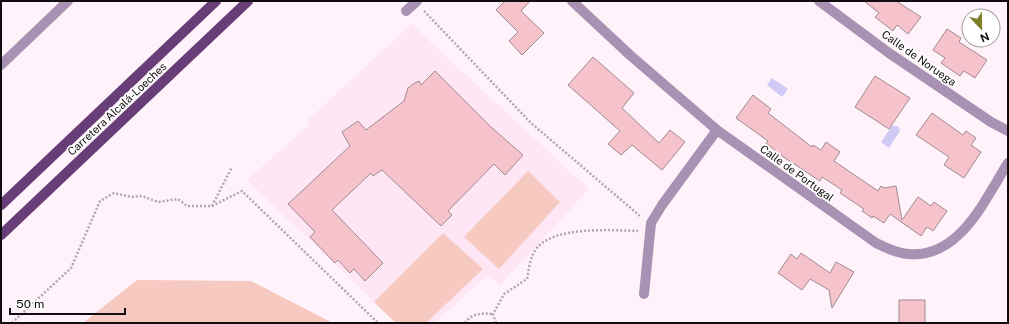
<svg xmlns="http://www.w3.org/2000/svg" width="1009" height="324" font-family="'Public Sans',sans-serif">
<rect width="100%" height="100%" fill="#fff2fa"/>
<path fill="#fee6f4" d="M 411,24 L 589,189 L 500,285 L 488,274 L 435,323 L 396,323 L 247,180 L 309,125 L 306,122 Z"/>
<path fill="#f6cac0" d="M 528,171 L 560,202 L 499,269 L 464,237 Z
M 443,233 L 483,269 L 426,323 L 396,323 L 374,302 Z
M 137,280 L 251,281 L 333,323 L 83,323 Z"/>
<path fill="#cfcbf6" d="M 772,78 L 788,89 L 782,97 L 767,85 Z
M 892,126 L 898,126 L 900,131 L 889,148 L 881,142 Z"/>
<path fill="#f6c2cb" stroke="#9d8c8f" d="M 505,1 L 530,1 L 521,11 L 544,33 L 522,55 L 509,41 L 518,32 L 496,10 Z
M 864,1 L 896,1 L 921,17 L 908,34 L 897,25 L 893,31 L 875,17 L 879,13 Z
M 947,29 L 961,38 L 959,42 L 987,60 L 975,78 L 964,71 L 960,76 L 941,63 L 945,58 L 933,50 Z
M 593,57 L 634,93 L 622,108 L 659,143 L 670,130 L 685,142 L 662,170 L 632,145 L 621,155 L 608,144 L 620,131 L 568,85 Z
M 435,71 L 491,127 L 523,155 L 505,175 L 494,164 L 448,211 L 452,215 L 441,226 L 382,170 L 373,176 L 371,173 L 332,210 L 383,263 L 365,281 L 354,269 L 350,273 L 338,260 L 335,263 L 310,237 L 315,232 L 288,204 L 350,146 L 342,132 L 358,121 L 366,130 L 404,101 L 408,88 L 413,84 L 419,81 L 421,85 Z
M 875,76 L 910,98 L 889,129 L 855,107 Z
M 753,95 L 771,109 L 768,113 L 812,147 L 813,145 L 821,150 L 826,142 L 840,152 L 834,161 L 878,191 L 881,186 L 884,188 L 896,186 L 902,220 L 918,197 L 931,206 L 934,202 L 947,211 L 933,231 L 927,227 L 921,236 L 890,214 L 884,223 L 873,216 L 872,218 L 862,211 L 864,209 L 840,193 L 842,190 L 822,177 L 820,181 L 782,156 L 766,143 L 768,141 L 736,118 Z
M 932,113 L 963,135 L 966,131 L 976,138 L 971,145 L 981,152 L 964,178 L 944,165 L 949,157 L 916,135 Z
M 801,253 L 830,273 L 836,262 L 854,272 L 832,308 L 829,290 L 810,279 L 802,290 L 778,273 L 791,254 L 797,259 Z
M 899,300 L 925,300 L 925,323 L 899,323 Z"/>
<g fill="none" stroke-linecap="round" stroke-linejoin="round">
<path stroke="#b1a7ad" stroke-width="2.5" stroke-dasharray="2 2" stroke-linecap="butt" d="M 424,11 L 531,123 L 640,216
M 212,206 L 242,191 L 378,323
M 12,323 L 71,268 L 100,201 L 114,193 L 131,197 L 142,196 L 158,202 L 178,199 L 187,206 L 212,206 L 232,167
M 465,323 C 472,313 481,313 493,314
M 496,323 L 493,314 L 504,294 L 527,279 C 529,269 530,257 536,249 C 553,226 612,230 638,231"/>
<path stroke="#a891b3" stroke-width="10" d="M 572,1 L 631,56 L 717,130 L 876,243 C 886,248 897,253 908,254 C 960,259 985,199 1008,163
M 819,1 L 889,53 L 991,122 L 1008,131
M 406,11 L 417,1
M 1,65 L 68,1
M 644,294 L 651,223 L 662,205 L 717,130"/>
<path stroke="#673e78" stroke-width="10" d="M 1,205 L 216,1
M 1,235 L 248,1"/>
</g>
<g text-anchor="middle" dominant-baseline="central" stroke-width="3.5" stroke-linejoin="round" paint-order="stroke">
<g font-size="11" fill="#120d10" stroke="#fff">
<text transform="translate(919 58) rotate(35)">Calle de Noruega</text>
<text transform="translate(117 109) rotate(-43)">Carretera Alcalá-Loeches</text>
<text transform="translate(797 173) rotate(36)">Calle de Portugal</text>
</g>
</g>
<rect width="1009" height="324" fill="none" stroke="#120d10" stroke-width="4"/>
<g transform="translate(981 28) rotate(158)"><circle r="19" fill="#ffffff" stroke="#a09e9f"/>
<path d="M0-3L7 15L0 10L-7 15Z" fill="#7d7f29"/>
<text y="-6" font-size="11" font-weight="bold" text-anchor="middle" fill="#120d10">N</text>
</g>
<path d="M10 308v6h115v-6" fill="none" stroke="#120d10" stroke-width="2"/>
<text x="16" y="308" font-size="12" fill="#120d10" stroke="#ffffff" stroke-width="3" paint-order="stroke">50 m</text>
</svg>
